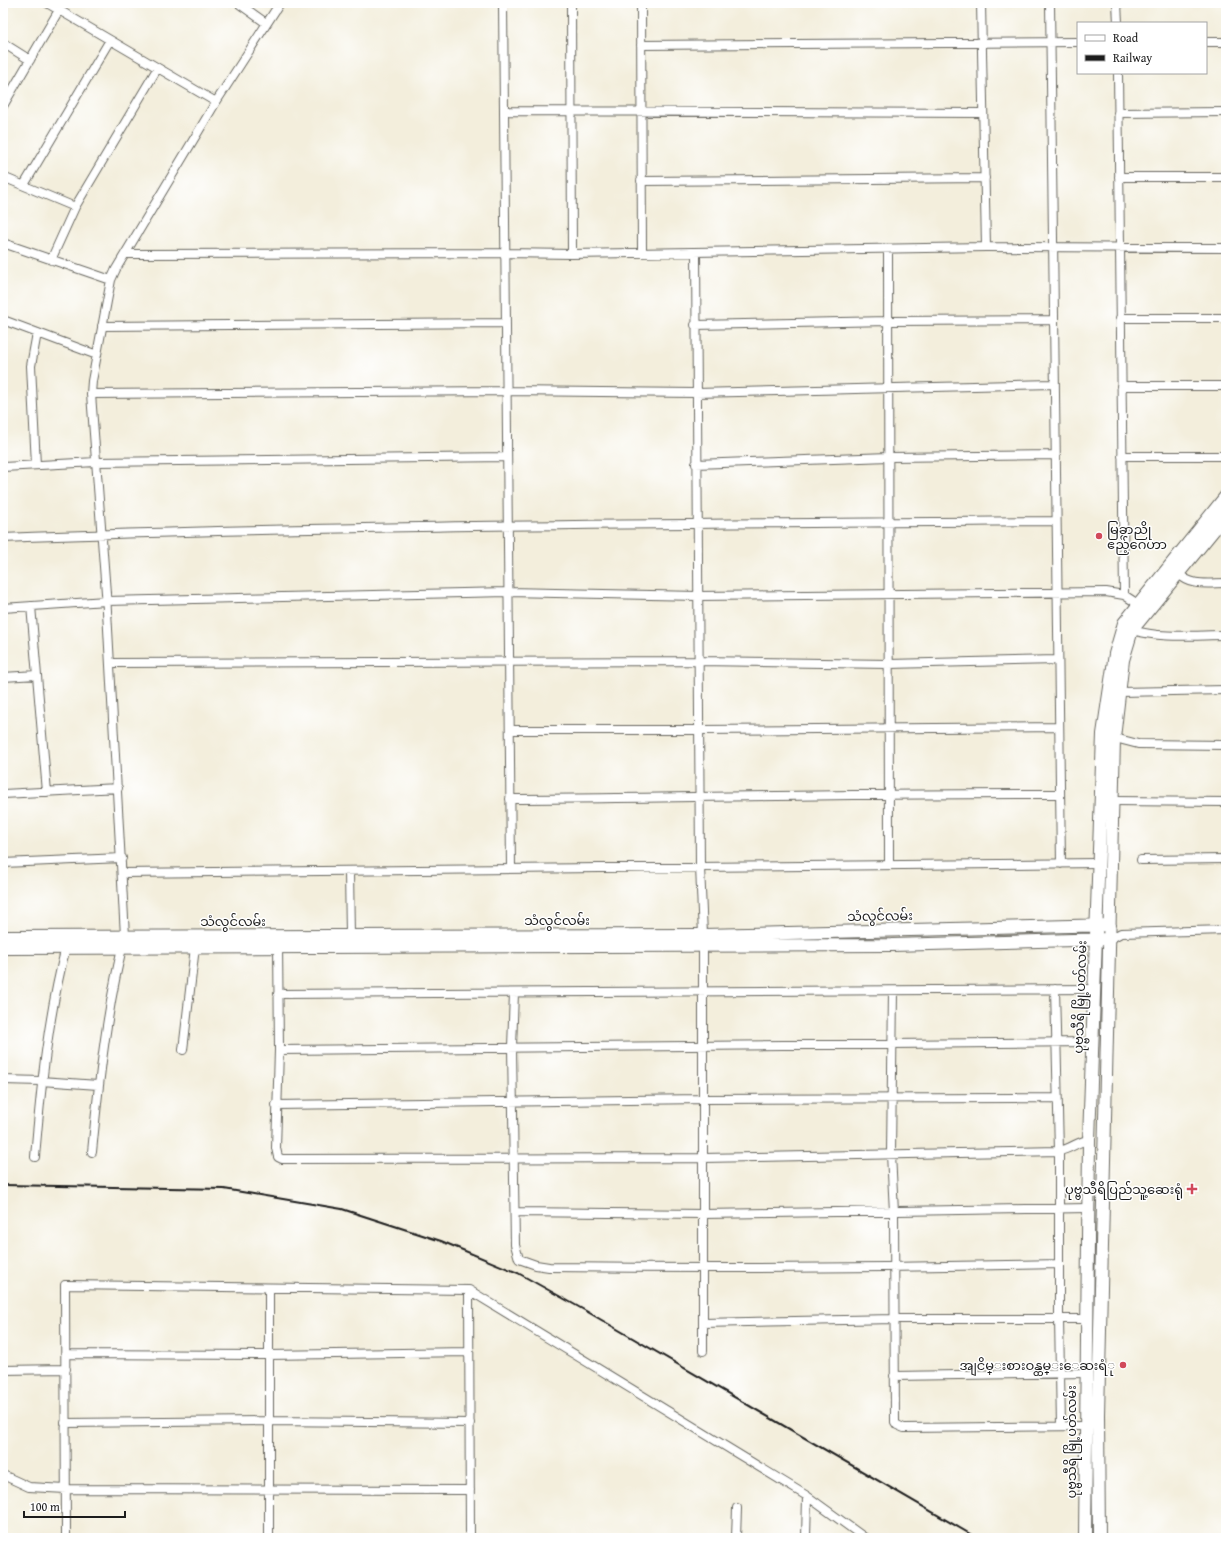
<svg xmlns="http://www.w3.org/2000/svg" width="1229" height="1541" font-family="'Gentium Book Plus','Noto Sans Myanmar',serif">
<rect width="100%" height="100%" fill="#fff"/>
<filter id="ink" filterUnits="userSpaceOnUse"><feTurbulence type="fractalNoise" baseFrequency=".025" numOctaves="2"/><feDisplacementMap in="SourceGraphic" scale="8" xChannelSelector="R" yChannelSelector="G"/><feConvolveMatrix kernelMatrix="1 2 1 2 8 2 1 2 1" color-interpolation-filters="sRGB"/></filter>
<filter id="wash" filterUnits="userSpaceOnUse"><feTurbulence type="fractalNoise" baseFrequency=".012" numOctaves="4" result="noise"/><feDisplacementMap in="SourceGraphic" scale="16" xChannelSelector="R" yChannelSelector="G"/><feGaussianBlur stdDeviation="0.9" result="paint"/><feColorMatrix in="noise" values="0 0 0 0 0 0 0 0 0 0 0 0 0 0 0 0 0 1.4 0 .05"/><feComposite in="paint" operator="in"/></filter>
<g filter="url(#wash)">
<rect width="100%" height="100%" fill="#f3eedc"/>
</g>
<g filter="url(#ink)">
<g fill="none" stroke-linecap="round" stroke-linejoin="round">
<g stroke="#67665f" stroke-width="10">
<path id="street" d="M 47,3 L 216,102
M 238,3 L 266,23
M 503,3 L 511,869
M 571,3 L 572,254
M 641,3 L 642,252
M 981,3 L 986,247
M 1050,3 L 1061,864
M 1117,3 L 1118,23
M 1206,42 L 1226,42
M 3,43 L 30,60
M 641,45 L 1078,42
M 1118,73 L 1124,595
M 3,106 L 59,10
M 504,111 L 983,113
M 1118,113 L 1226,112
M 3,177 L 75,207
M 1119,177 L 1226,177
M 641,181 L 985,178
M 24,185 L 110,40
M 3,243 L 111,280
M 888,250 L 889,865
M 696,252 L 700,867 L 703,935 L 703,1351
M 125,254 L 505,253 L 572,254 L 986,247 L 1226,248
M 51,260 L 75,207 L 157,69
M 1120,318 L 1226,318
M 3,320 L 97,355
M 695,325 L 889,321 L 1053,320
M 102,326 L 506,323
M 1121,386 L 1226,386
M 91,394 L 507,391 L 696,393 L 1053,384
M 1122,456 L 1226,456
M 696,464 L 889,457 L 1055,455
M 36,465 L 31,366 L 37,333
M 3,467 L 96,462 L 507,457
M 3,538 C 354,524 705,524 1056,521
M 1178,573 C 1191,587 1208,583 1226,583
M 31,606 L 47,792
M 3,608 L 106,601 L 508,592 L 698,596 L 1106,592 L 1124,595 L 1138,604
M 1132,630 C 1162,639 1195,635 1226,635
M 110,663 L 698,661 L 889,664 L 1058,660
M 3,677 L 37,675
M 1119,692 L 1226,690
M 510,730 L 699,730 L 1059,727
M 1111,737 L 1138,744 L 1226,745
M 3,794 L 118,788
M 510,799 C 693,798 876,793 1059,794
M 1113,801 L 1226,802
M 1141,860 L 1226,859
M 3,863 L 122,858
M 349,871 L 350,936
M 123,873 L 1098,863
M 1110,939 L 1121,933 L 1226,930
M 278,942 L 279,1050 L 276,1148 L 278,1157 L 282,1159 L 703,1158 L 1059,1151 C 1071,1149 1078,1141 1089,1140
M 1055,989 L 1059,1151 L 1059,1319 L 1061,1426
M 893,991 L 891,1154 L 894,1212 L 895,1422 L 897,1425 L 904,1428 L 1085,1426
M 514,993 L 512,1047 L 515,1245 L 519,1259 L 536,1265 L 549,1267 C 719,1269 889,1268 1059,1264
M 278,994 L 1094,989
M 183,1050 L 195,947
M 279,1050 L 1092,1042
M 3,1080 L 41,1081 L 98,1085
M 276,1105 L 702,1099 L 1057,1098
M 92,1152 C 99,1080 107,1006 125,936 L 106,593 L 91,394 L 92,381 L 111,280 L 116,269 L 216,102 L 280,3
M 35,1157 C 41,1086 48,1017 66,947
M 515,1212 L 703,1214 L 1088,1208
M 469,1290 L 470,1538
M 703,1323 L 894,1319 L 1086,1319
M 66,1354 L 268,1355 L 469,1352
M 3,1370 L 66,1369
M 894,1376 L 1085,1373
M 65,1423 L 269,1421 L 470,1423
M 3,1475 L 29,1487 L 66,1489 L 470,1490
M 66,1538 L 65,1285 L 469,1290 L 807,1496 L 865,1538
M 269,1538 L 269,1289
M 736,1538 L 737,1508
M 806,1538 L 807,1496"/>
</g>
<g stroke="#67665f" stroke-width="14">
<path id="primary" d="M 3,937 L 703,935 L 1110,925
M 3,948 L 892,945 L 1110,939
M 1085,1538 L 1089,1140 L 1103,734 L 1115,654 L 1124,623 L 1226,496
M 1099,1538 L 1098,1415 L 1114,738 L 1123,660 L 1132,630 L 1226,515"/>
</g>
<use href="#street" stroke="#fff" stroke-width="8"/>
<use href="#primary" stroke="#fff" stroke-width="12"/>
<path stroke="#1c1c1c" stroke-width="2" d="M 3,1185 L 224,1189 L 342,1209 L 441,1241 L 518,1273 L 586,1311 L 977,1538"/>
</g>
</g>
<g fill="#d1495b" stroke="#fff" stroke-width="1.5">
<circle cx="1099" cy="536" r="4"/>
<path d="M1190 1183h4v4h4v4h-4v4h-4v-4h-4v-4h4z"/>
<circle cx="1123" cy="1365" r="4"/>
</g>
<g text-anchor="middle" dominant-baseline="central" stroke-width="3" stroke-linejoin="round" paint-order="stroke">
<g font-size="13" fill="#1c1c1c" stroke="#fff" text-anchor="end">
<text x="1107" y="529" text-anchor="start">မြခွာညို<tspan x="1107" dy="15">ဧည့်ဂေဟာ</tspan></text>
<text x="1183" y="1189">ပုဗ္ဗသီရိပြည်သူ့ဆေးရုံ</text>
<text x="1115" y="1365">အျငိမ္းစားဝန္ထမ္းေဆးရံု</text>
</g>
<g font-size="13" fill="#1c1c1c" stroke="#fff">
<text transform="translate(880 916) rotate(-1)">သံလွင်လမ်း</text>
<text x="557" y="920">သံလွင်လမ်း</text>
<text x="233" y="921">သံလွင်လမ်း</text>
<text transform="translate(1080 997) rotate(-88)">ပုဗ္ဗသီရိ မြို့ပတ်လမ်း</text>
<text transform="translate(1071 1442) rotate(-90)">ပုဗ္ဗသီရိ မြို့ပတ်လမ်း</text>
</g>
</g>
<rect width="1229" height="1541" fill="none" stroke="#fff" stroke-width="16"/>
<rect x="1077" y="22" width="130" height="52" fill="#ffffff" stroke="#a4a4a4"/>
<rect x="1085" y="35" width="20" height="6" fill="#ffffff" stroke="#a4a4a4"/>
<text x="1113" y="42" font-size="12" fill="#1c1c1c">Road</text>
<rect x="1085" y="55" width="20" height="6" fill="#1c1c1c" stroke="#a4a4a4"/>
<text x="1113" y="62" font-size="12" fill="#1c1c1c">Railway</text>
<path d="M24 1511v6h101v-6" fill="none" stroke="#1c1c1c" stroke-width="2"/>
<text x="30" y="1511" font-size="12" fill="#1c1c1c" stroke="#ffffff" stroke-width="3" paint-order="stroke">100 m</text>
</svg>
